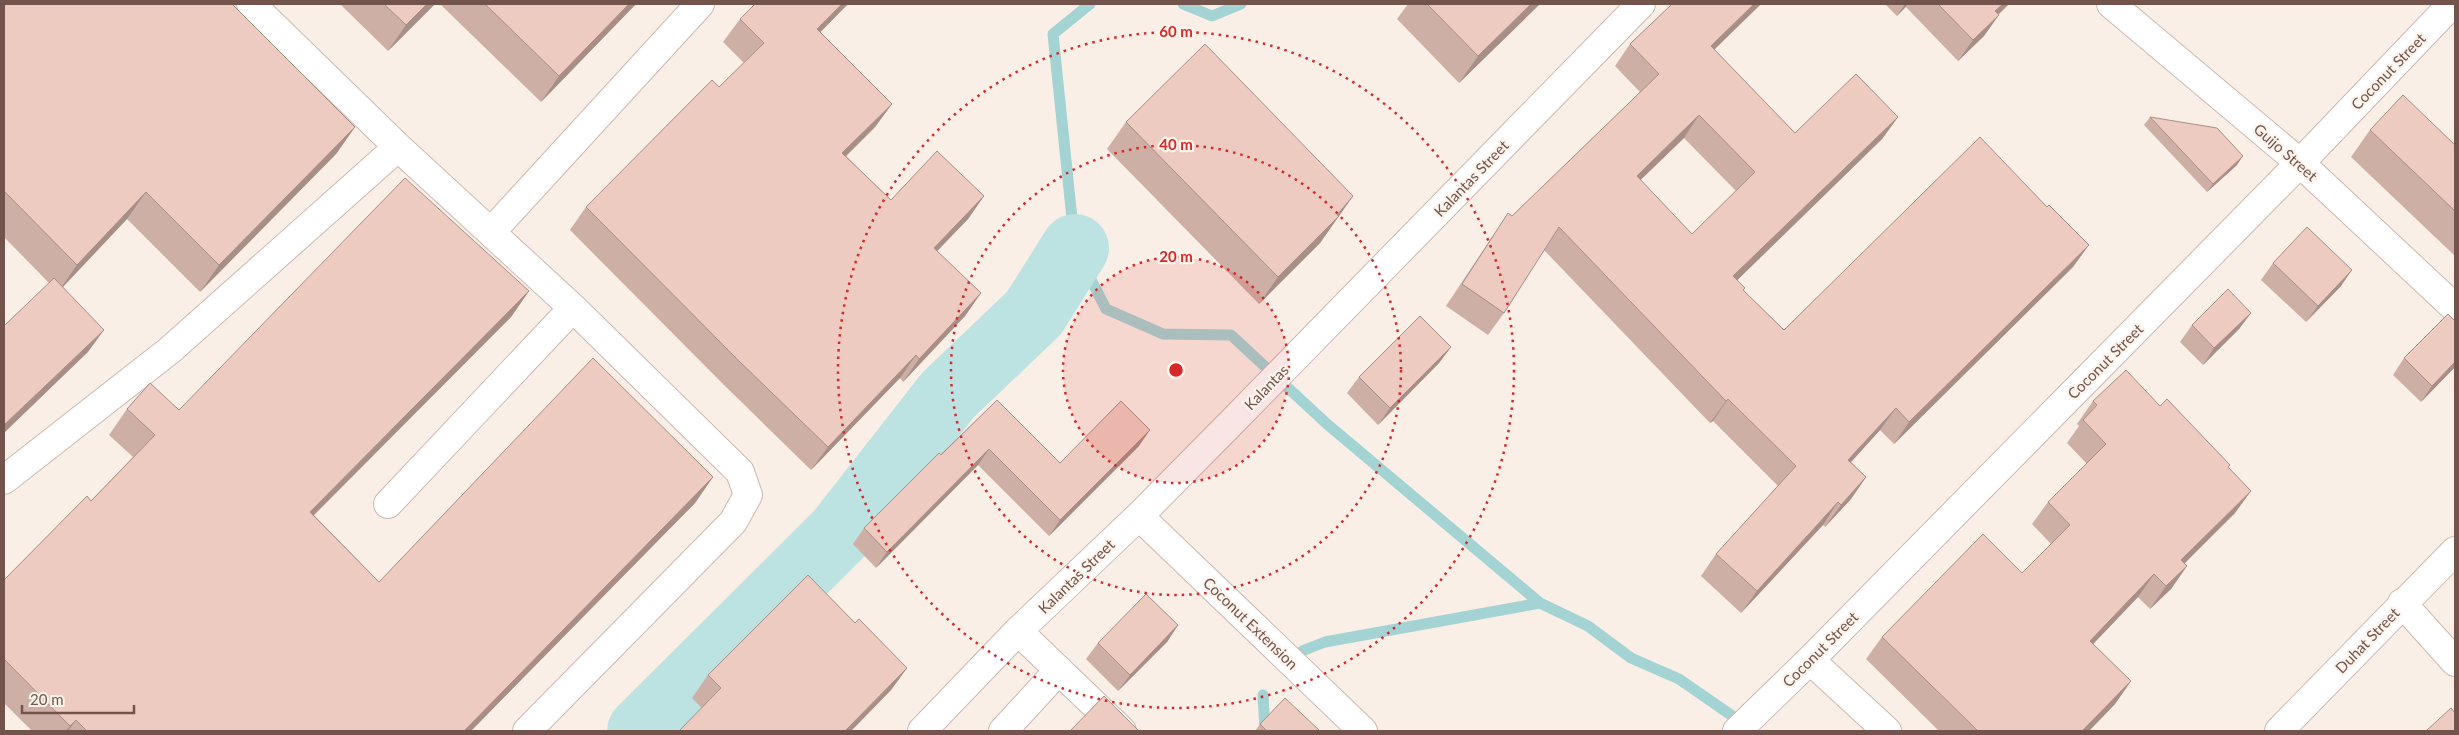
<svg xmlns="http://www.w3.org/2000/svg" width="2459" height="735" font-family="Lato,sans-serif">
<rect width="100%" height="100%" fill="#faefe6"/>
<g fill="none" stroke-linecap="round" stroke-linejoin="round">
<path stroke="#a4d3d3" stroke-width="11" d="M 1090,4 L 1053,34 L 1075,248 L 1106,309 L 1163,334 L 1231,335 L 1327,424 L 1540,603 L 1588,626 L 1631,658 L 1679,679 L 1744,724
M 1183,4 L 1212,16 L 1241,4
M 1302,651 L 1325,642 L 1540,603
M 1263,695 L 1265,731"/>
<path stroke="#bce2e2" stroke-width="68" d="M 641,731 L 840,533 L 948,395 L 1034,313 L 1075,248"/>
<g stroke="#cdb8b0" stroke-width="30">
<path id="minor" d="M 251,4 L 398,147 L 573,308 L 740,472 L 748,495 L 733,522 L 527,731
M 2111,4 L 2300,163 L 2455,308
M 491,232 L 700,4
M 4,480 L 170,350 L 398,147
M 388,504 L 573,308
M 1139,516 L 1363,731
M 2402,603 L 2455,662
M 1018,631 L 1122,731
M 1810,660 L 1887,731
M 922,731 L 1018,631 L 1139,516 L 1232,422 L 1641,4
M 1003,731 L 1059,670
M 1737,731 L 1810,660 L 2300,163 L 2452,4
M 2279,731 L 2455,551"/>
</g>
<use href="#minor" stroke="#fff" stroke-width="28"/>
</g>
<path fill="#cdafa5" fill-rule="evenodd" d="M 4,4 L 355,127 L 336,154 L 200,292 L 127,219 L 63,287 L 88,352 L 49,283 L 4,237 Z
M 340,4 L 435,4 L 388,51 Z
M 440,4 L 636,4 L 541,102 Z
M 755,4 L 848,4 L 820,32 L 892,104 L 875,127 L 846,156 L 891,200 L 984,196 L 968,219 L 937,251 L 981,293 L 965,316 L 903,382 L 900,378 L 811,470 L 724,385 L 570,230 L 586,207 L 719,87 L 744,63 L 723,42 L 740,19 Z
M 1408,4 L 1540,4 L 1459,83 L 1397,19 Z
M 1672,4 L 1761,4 L 1714,50 L 1795,133 L 1898,117 L 1882,139 L 1737,280 L 1745,288 L 1743,290 L 1784,330 L 2073,267 L 1894,444 L 1880,430 L 1851,462 L 1866,477 L 1851,499 L 1825,527 L 1823,525 L 1741,613 L 1701,576 L 1716,554 L 1778,486 L 1713,421 L 1710,423 L 1544,250 L 1504,313 L 1488,335 L 1446,306 L 1508,213 L 1512,216 L 1640,92 L 1615,66 L 1630,44 ZM 1684,138 L 1736,191 L 1692,234 L 1640,180 Z
M 1885,4 L 2009,4 L 1998,15 L 1984,36 L 1958,61 L 1906,7 L 1897,16 Z
M 2150,117 L 2237,165 L 2207,192 L 2144,125 Z
M 1126,122 L 1353,196 L 1320,243 L 1259,304 L 1107,149 Z
M 2370,130 L 2455,145 L 2455,256 L 2351,157 Z
M 2273,263 L 2341,286 L 2306,322 L 2261,280 Z
M 529,291 L 511,317 L 314,515 L 379,582 L 713,477 L 695,503 L 471,731 L 32,731 L 4,703 L 4,580 L 91,501 L 133,457 L 109,435 L 127,409 L 179,410 Z
M 2251,313 L 2239,329 L 2203,365 L 2180,342 L 2192,325 Z
M 2455,321 L 2455,367 L 2421,402 L 2393,375 L 2404,358 Z
M 1451,347 L 1439,363 L 1378,425 L 1347,393 L 1359,377 Z
M 997,400 L 1060,463 L 1139,446 L 1049,536 L 978,465 L 876,568 L 853,544 L 864,528 Z
M 2093,401 L 2160,406 L 2230,465 L 2228,467 L 2235,513 L 2184,563 L 2187,566 L 2171,589 L 2150,609 L 2138,597 L 2093,644 L 2131,681 L 2115,704 L 2089,731 L 1939,731 L 1866,659 L 1882,637 L 2022,573 L 2051,544 L 2032,524 L 2048,502 L 2087,464 L 2067,443 L 2079,426 L 2077,424 Z
M 855,623 L 907,668 L 891,690 L 851,731 L 679,731 L 702,708 L 692,698 L 708,675 Z
M 1178,625 L 1167,642 L 1118,691 L 1086,659 L 1098,643 Z
M 1260,724 L 1320,731 L 1255,731 Z"/>
<path fill="#a78e86" d="M 427,4 L 435,4 L 388,51 L 406,25 Z
M 629,4 L 636,4 L 541,102 L 559,76 Z
M 842,4 L 848,4 L 845,7 L 801,52 L 817,29 Z
M 1531,4 L 1540,4 L 1459,83 L 1478,56 Z
M 1754,4 L 1761,4 L 1695,68 L 1711,46 Z
M 1905,4 L 1908,4 L 1897,16 Z
M 2003,4 L 2009,4 L 1980,32 L 1995,11 Z
M 1999,15 L 1984,36 L 1958,61 L 1973,40 Z
M 892,104 L 875,127 L 826,176 L 842,153 Z
M 1699,115 L 1684,138 L 1621,199 L 1637,176 Z
M 1898,117 L 1882,139 L 1718,299 L 1733,276 Z
M 355,127 L 336,154 L 200,292 L 219,265 Z
M 2243,156 L 2237,165 L 2207,192 L 2213,184 Z
M 146,192 L 127,219 L 58,292 L 77,265 Z
M 984,196 L 968,219 L 918,271 L 934,248 Z
M 1353,196 L 1320,243 L 1259,304 L 1278,277 L 1337,215 Z
M 2089,245 L 2073,267 L 1894,444 L 1909,422 Z
M 2352,270 L 2341,286 L 2306,322 L 2318,306 Z
M 529,291 L 511,317 L 292,537 L 310,512 Z
M 981,293 L 965,316 L 903,382 L 919,359 Z
M 2251,313 L 2239,329 L 2203,365 L 2214,348 Z
M 104,330 L 88,352 L 4,433 L 4,425 Z
M 1451,347 L 1439,363 L 1378,425 L 1390,408 Z
M 916,355 L 900,378 L 811,470 L 828,447 Z
M 2455,362 L 2455,367 L 2421,402 L 2432,386 Z
M 1728,399 L 1713,421 L 1710,423 L 1726,401 Z
M 1896,408 L 1880,430 L 1833,482 L 1848,460 Z
M 1150,430 L 1139,446 L 1049,536 L 1060,520 Z
M 989,449 L 978,465 L 876,568 L 887,552 Z
M 713,477 L 695,503 L 471,731 L 464,731 Z
M 1866,477 L 1851,499 L 1825,527 L 1841,505 Z
M 2251,491 L 2235,513 L 2165,583 L 2181,560 Z
M 1838,502 L 1823,525 L 1741,613 L 1757,591 Z
M 2187,566 L 2171,589 L 2150,609 L 2166,586 Z
M 2154,574 L 2138,597 L 2074,664 L 2090,641 Z
M 1178,625 L 1167,642 L 1118,691 L 1130,675 Z
M 907,668 L 891,690 L 851,731 L 845,731 Z
M 2131,681 L 2115,704 L 2089,731 L 2082,731 Z
M 76,720 L 68,731 L 66,731 L 70,726 Z"/>
<path fill="#eecbc0" stroke="#a78e86" fill-rule="evenodd" d="M 4,4 L 232,4 L 355,127 L 219,265 L 146,192 L 77,265 L 4,191 Z
M 384,4 L 427,4 L 406,25 Z
M 485,4 L 629,4 L 559,76 Z
M 755,4 L 842,4 L 817,29 L 892,104 L 842,153 L 891,200 L 937,151 L 984,196 L 934,248 L 981,293 L 919,359 L 916,355 L 828,447 L 740,362 L 586,207 L 712,80 L 719,87 L 764,43 L 740,19 Z
M 1427,4 L 1531,4 L 1478,56 Z
M 1672,4 L 1754,4 L 1711,46 L 1795,133 L 1856,74 L 1898,117 L 1733,276 L 1745,288 L 1743,290 L 1784,330 L 1980,137 L 2047,207 L 2049,205 L 2089,245 L 1909,422 L 1896,408 L 1848,460 L 1866,477 L 1841,505 L 1838,502 L 1757,591 L 1716,554 L 1796,466 L 1728,399 L 1726,401 L 1559,227 L 1504,313 L 1462,284 L 1508,213 L 1512,216 L 1659,74 L 1630,44 ZM 1699,115 L 1755,172 L 1692,234 L 1637,176 Z
M 1938,4 L 2003,4 L 1995,11 L 1999,15 L 1973,40 Z
M 1205,44 L 1353,196 L 1337,215 L 1339,216 L 1278,277 L 1126,122 Z
M 2403,95 L 2455,145 L 2455,211 L 2370,130 Z
M 2150,117 L 2217,128 L 2243,156 L 2213,184 Z
M 405,178 L 529,291 L 310,512 L 379,582 L 593,358 L 713,477 L 464,731 L 87,731 L 76,720 L 70,726 L 4,659 L 4,580 L 87,496 L 91,501 L 155,435 L 127,409 L 150,383 L 179,410 Z
M 2307,227 L 2352,270 L 2318,306 L 2273,263 Z
M 54,278 L 104,330 L 4,425 L 4,326 Z
M 2228,289 L 2251,313 L 2214,348 L 2192,325 Z
M 2448,314 L 2455,321 L 2455,362 L 2432,386 L 2404,358 Z
M 1420,316 L 1451,347 L 1390,408 L 1359,377 Z
M 2126,370 L 2160,406 L 2167,399 L 2230,465 L 2228,467 L 2251,491 L 2181,560 L 2187,566 L 2166,586 L 2154,574 L 2090,641 L 2131,681 L 2082,731 L 1978,731 L 1882,637 L 1983,534 L 2022,573 L 2070,525 L 2048,502 L 2106,444 L 2083,420 L 2097,405 L 2093,401 Z
M 997,400 L 1060,463 L 1121,401 L 1150,430 L 1060,520 L 989,449 L 887,552 L 864,528 L 939,453 L 941,455 Z
M 808,575 L 855,623 L 859,619 L 907,668 L 845,731 L 679,731 L 721,688 L 708,675 Z
M 1146,594 L 1178,625 L 1130,675 L 1098,643 Z
M 1104,696 L 1139,731 L 1070,731 Z
M 1285,698 L 1320,731 L 1267,731 L 1260,724 Z
M 2451,708 L 2455,713 L 2455,731 L 2426,731 Z"/>
<circle cx="1176" cy="370" r="113" fill="#d62828" fill-opacity=".12"/>
<g fill="none" stroke="#d62828" stroke-width="2.5" stroke-dasharray="2.5 5">
<circle cx="1176" cy="370" r="113"/>
<circle cx="1176" cy="370" r="225"/>
<circle cx="1176" cy="370" r="338"/>
</g>
<g text-anchor="middle" dominant-baseline="central" stroke-width="4.5" stroke-linejoin="round" paint-order="stroke">
<g font-size="15" fill="#72544d" stroke="#fdf4ec">
<text transform="translate(2388 71) rotate(-46)">Coconut Street</text>
<text transform="translate(2286 152) rotate(41)">Guijo Street</text>
<text transform="translate(1471 178) rotate(-46)">Kalantas Street</text>
<text transform="translate(2105 361) rotate(-45)">Coconut Street</text>
<text transform="translate(1266 387) rotate(-46)">Kalantas</text>
<text transform="translate(1076 576) rotate(-44)">Kalantas Street</text>
<text transform="translate(1251 623) rotate(44)">Coconut Extension</text>
<text transform="translate(2367 640) rotate(-46)">Duhat Street</text>
<text transform="translate(1820 649) rotate(-45)">Coconut Street</text>
</g>
</g>
<circle cx="1176" cy="370" r="8" fill="#d62828" stroke="#fdf4ec" stroke-width="2.5"/>
<g font-size="15" text-anchor="middle" font-weight="bold" fill="#d62828" stroke="#fdf4ec" stroke-width="4.5" stroke-linejoin="round" paint-order="stroke">
<text x="1176" y="37">60 m</text>
<text x="1176" y="150">40 m</text>
<text x="1176" y="262">20 m</text>
</g>
<rect width="2459" height="735" fill="none" stroke="#72544d" stroke-width="10"/>
<path d="M22 705v8h112v-8" fill="none" stroke="#72544d" stroke-width="2.5"/>
<text x="30" y="705" font-size="15" fill="#72544d" stroke="#fdf4ec" stroke-width="4" paint-order="stroke">20 m</text>
</svg>
